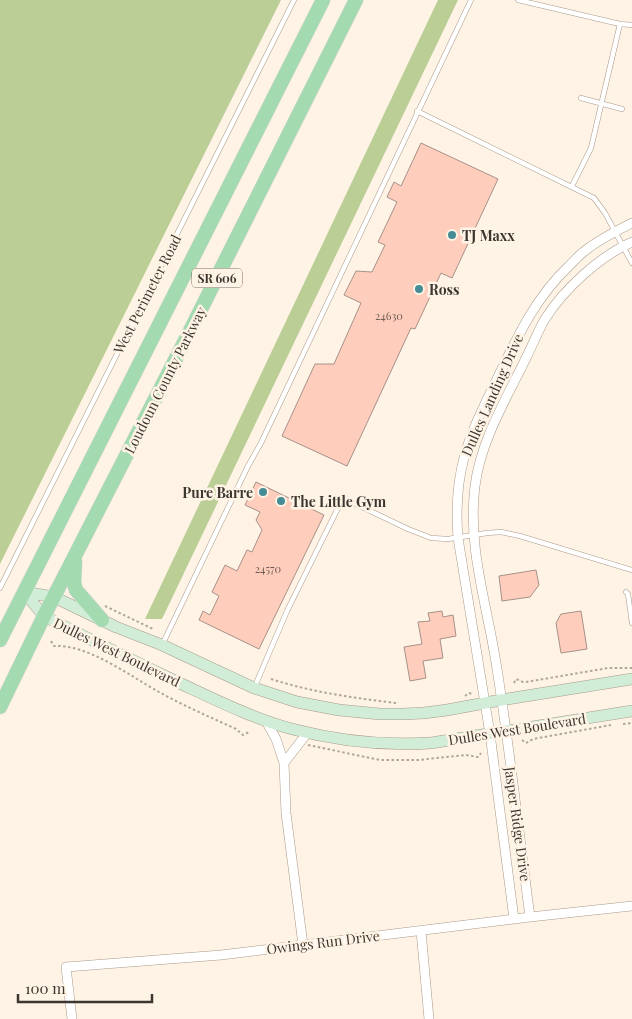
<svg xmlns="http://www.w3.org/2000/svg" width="632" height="1019" font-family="'Playfair Display',serif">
<rect width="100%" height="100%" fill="#fff3e5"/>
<path fill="#bbce96" d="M 0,0 L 281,0 L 0,564 Z
M 438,0 L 458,0 L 162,619 L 145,619 Z"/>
<path fill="#ffcdbc" stroke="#a69189" d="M 421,143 L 498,179 L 452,278 L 441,273 L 415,329 L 411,328 L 347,466 L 282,436 L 315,364 L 334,364 L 361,303 L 344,295 L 356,271 L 372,272 L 385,245 L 378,242 L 397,202 L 387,197 L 394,182 L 401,186 Z
M 256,482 L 324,515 L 259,649 L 199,620 L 203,611 L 210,615 L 219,596 L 212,592 L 225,565 L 237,571 L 247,550 L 252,552 L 262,530 L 256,520 L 260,512 L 245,505 Z
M 536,570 L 539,585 L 530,597 L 502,601 L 499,576 Z
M 442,611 L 443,617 L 453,615 L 456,636 L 440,639 L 443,658 L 423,661 L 426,678 L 410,681 L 404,647 L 422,644 L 418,622 L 430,621 L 428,613 Z
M 581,611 L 587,649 L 561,653 L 556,623 L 561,614 Z"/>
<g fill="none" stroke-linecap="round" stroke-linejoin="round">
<g stroke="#a89a8a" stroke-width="5.5">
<path id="lane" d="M 518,0 L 620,24 L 632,25
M 581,98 L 622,109
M 417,111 L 594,198 L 605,213 L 632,263
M 572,186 L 591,148 L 620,24
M 0,588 L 294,0
M 626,592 L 628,594 L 632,623
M 163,643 L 248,466 L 261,443 L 471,0
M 255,686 L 287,611 L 343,498 L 408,529 L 431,538 L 448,539 L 487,533 L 501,532 L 520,536 L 632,570"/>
</g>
<g stroke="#a89a8a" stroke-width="10">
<path id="street" d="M 266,721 L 276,739 L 284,763 L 286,813 L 303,945
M 284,763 L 308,732
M 530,917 C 519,834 510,751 497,669 C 488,607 467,549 475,486 C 481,439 507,398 527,356 C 533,344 538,331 545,319 C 564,289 600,256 632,242
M 514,919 L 490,734 L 458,538 C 456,512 457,484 464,458 C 471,431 484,406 496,381 C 517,338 534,299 569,266 C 575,260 580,254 586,250 C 600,239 616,231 632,223
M 421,931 L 429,1019
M 72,1019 L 66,967 L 221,955 L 530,917 L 632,906"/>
</g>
<g stroke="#a89a8a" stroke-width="12">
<path id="secondary" d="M 24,592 L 44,616 C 87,638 130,659 173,680 C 212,698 251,718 292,729 C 338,741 384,746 431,743 L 632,711
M 24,592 L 54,597 L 116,627 L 162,645 L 254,688 L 297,702 L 339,710 L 380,714 L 403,714 L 424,713 L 447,710 L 501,700 L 632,679"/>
</g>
<g stroke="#d8d7d6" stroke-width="15">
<path id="primary" d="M 75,561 L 74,583 L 76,590 L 102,620
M 0,640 L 323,0
M 0,707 L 44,616 L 190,331 L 356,0"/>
</g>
<path stroke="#afa69b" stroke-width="2" stroke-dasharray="2.5 2.5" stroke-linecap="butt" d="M 105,606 L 153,629
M 51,641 L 54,646 C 88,644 130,676 159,692 C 184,706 210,717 236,729 L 243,735 L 249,732
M 271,679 C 311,692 354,698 396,703
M 514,683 L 516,679 L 523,682 L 526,682 L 608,668 L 632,668
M 465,696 L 469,693 L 472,694
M 623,724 L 632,723
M 522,740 L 526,743 L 533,739 L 611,725
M 308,745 L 380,760 L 418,760 L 466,755 L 478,757 L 481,753"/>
<use href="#lane" stroke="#fff" stroke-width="4.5"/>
<use href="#street" stroke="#fff" stroke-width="9"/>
<use href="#secondary" stroke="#d1ecd7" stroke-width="11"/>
<use href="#primary" stroke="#a3daaf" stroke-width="14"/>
</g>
<g fill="#458c96" stroke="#fff3e5" stroke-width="2">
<circle cx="452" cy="235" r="5"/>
<circle cx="419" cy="289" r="5"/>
<circle cx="263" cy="492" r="5"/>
<circle cx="281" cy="501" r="5"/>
</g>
<g text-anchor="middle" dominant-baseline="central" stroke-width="5" stroke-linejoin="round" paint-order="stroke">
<g font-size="11" fill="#6d5c53">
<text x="389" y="315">24630</text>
<text x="268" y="568">24570</text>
</g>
<rect fill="#fff3e5" stroke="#766f66" stroke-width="1" x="192" y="268.5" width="50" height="19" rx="4"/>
<g font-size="12" font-weight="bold" fill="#3c3730">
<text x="217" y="278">SR 606</text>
</g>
<g font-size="14" font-weight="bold" fill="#3c3730" stroke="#fff3e5" text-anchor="start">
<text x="462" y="235">TJ Maxx</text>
<text x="429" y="289">Ross</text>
<text x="253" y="492" text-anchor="end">Pure Barre</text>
<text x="291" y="501">The Little Gym</text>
</g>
<g font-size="14" fill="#3c3730" stroke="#fff3e5">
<text transform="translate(147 294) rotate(-63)">West Perimeter Road</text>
<text transform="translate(165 380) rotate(-63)">Loudoun County Parkway</text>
<text transform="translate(492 395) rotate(-66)">Dulles Landing Drive</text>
<text transform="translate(117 652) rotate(26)">Dulles West Boulevard</text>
<text transform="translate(517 729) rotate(-9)">Dulles West Boulevard</text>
<text transform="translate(518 824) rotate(82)">Jasper Ridge Drive</text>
<text transform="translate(323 942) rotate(-7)">Owings Run Drive</text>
</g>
</g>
<path d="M18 994v8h134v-8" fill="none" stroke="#3c3730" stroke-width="2.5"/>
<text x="25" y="994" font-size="15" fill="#3c3730" stroke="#fff3e5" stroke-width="4" paint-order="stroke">100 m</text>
</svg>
